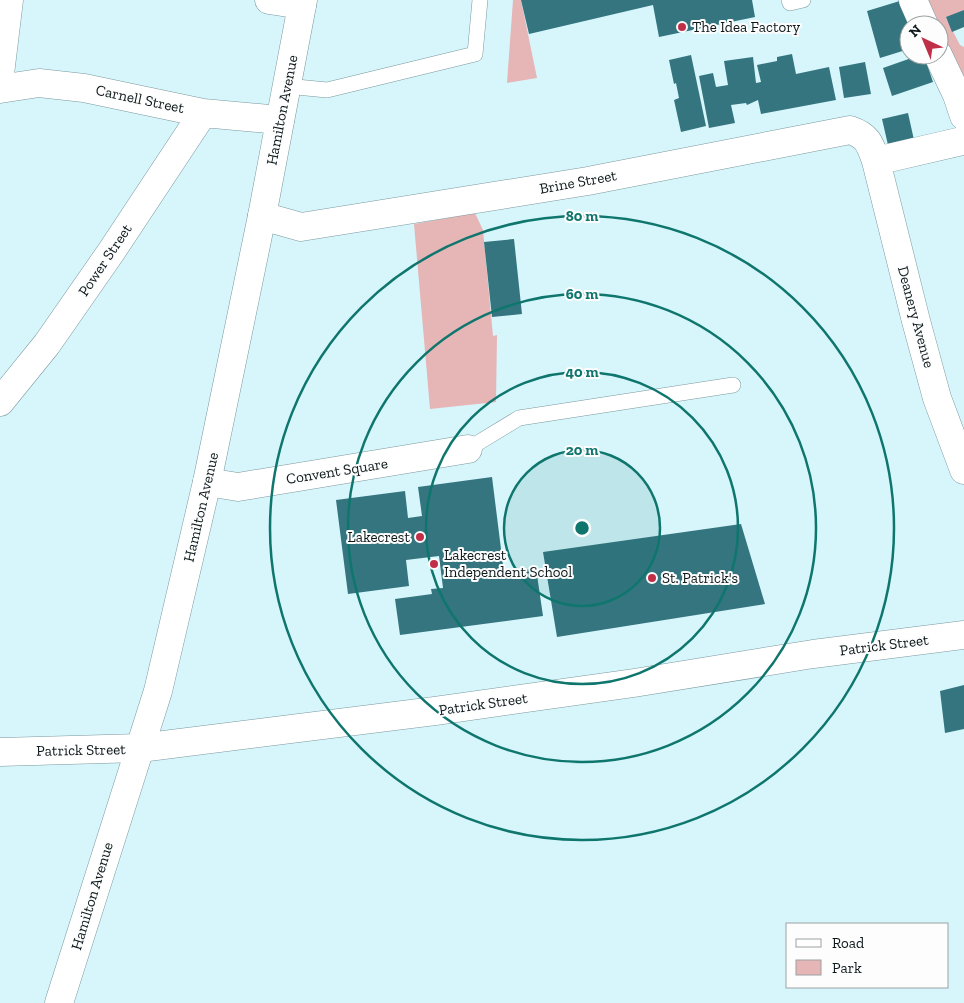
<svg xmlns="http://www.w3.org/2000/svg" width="964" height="1003" font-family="'Zilla Slab',serif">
<rect width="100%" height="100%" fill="#d6f6fc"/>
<path fill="#e6b5b6" d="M 513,0 L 521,0 L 537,78 L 507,83 Z
M 925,0 L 964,0 L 964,10 L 946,18 L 960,45 L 964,47 L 964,86 L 939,31 L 939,25 L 936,25 Z
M 475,213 L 483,230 L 493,336 L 497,335 L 496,402 L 430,409 L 414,224 Z"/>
<path fill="#34757f" d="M 521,0 L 752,0 L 755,17 L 659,37 L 653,5 L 529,34 Z
M 903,0 L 909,25 L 909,49 L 880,58 L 867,11 Z
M 964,10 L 964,27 L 952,32 L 946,17 Z
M 792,54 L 796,74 L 829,67 L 836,100 L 761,114 L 758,100 L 747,105 L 746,103 L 731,105 L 735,123 L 709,128 L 699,76 L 713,73 L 716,87 L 728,85 L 724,61 L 753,57 L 756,83 L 761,82 L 757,65 L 777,61 L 777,57 Z
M 691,55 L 706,126 L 681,132 L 674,100 L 679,98 L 676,83 L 674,84 L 669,60 Z
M 920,55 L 924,55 L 933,82 L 892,96 L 883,68 Z
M 865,62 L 871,94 L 844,98 L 839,67 Z
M 908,113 L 914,140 L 888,145 L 882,119 Z
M 514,239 L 522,314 L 492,317 L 484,242 Z
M 492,477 L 504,573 L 536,568 L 543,616 L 400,635 L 395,599 L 432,594 L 431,589 L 443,588 L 439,556 L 406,560 L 409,586 L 348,594 L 336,500 L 405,491 L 408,518 L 422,516 L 418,487 Z
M 741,524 L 765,604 L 557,637 L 543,552 Z
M 964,685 L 964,729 L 945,733 L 940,691 Z"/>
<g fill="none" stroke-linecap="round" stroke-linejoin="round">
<g stroke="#7b999e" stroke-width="16">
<path id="lane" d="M 789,0 L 790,3 L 803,0
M 286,86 L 327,90 L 475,54 L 480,0
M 468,449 L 519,418 L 733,385"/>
</g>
<g stroke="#7b999e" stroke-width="29">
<path id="street" d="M 269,0 L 302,5
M 913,0 L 924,25
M 938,55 L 957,95 L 964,116
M 0,74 L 9,0
M 0,89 L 39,83 L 84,88 L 203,113 L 280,120
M 876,161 L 962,141 L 964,139
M 262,216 L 301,227 L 588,181 L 850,130 C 868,136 870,144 876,161 L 916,321 L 937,398 L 964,470
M 0,402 L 47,344 L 111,252 L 203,113
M 207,482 L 238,487 L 468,449
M 0,752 L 140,748 L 435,711 L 634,683 L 813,654 L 964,635"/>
</g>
<g stroke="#7b999e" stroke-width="29">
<path id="secondary" d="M 59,1003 L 158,691 L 207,482 L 262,216 L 303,0"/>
</g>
<use href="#lane" stroke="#fff" stroke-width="15"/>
<use href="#street" stroke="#fff" stroke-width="28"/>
<use href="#secondary" stroke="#fff" stroke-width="28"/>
</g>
<circle cx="582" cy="528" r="78" fill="#0f766e" fill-opacity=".12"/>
<g fill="none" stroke="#0f766e" stroke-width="2.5">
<circle cx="582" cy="528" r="78"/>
<circle cx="582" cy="528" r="156"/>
<circle cx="582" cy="528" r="234"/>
<circle cx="582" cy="528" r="312"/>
</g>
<g fill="#c02f47" stroke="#fdfdfd" stroke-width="2">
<circle cx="682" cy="27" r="5"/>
<circle cx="420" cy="537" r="5"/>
<circle cx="434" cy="564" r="5"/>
<circle cx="652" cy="578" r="5"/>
</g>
<g text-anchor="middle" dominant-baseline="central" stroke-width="4" stroke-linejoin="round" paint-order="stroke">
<g font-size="15" fill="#0b1719" stroke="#fdfdfd" text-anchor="start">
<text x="692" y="27">The Idea Factory</text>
<text x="410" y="537" text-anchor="end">Lakecrest</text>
<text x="444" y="555">Lakecrest<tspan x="444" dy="17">Independent School</tspan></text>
<text x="662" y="578">St. Patrick's</text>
</g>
<g font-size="15" fill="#0b1719" stroke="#fdfdfd">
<text transform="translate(140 99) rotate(12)">Carnell Street</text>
<text transform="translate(282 110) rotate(-79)">Hamilton Avenue</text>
<text transform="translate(578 182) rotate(-10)">Brine Street</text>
<text transform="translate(105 260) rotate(-56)">Power Street</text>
<text transform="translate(916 317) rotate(75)">Deanery Avenue</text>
<text transform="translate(337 471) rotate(-9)">Convent Square</text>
<text transform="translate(201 507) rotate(-77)">Hamilton Avenue</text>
<text transform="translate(884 645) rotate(-7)">Patrick Street</text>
<text transform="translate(483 704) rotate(-8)">Patrick Street</text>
<text transform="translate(81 750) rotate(-1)">Patrick Street</text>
<text transform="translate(92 896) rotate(-73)">Hamilton Avenue</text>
</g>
</g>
<circle cx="582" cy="528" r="8" fill="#0f766e" stroke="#fdfdfd" stroke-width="2.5"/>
<g font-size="15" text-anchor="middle" font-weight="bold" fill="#0f766e" stroke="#fdfdfd" stroke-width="4" stroke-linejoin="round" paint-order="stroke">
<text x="582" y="221">80 m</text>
<text x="582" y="299">60 m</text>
<text x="582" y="377">40 m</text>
<text x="582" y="455">20 m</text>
</g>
<rect x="786" y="923" width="162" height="65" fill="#fdfdfd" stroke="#9ca1a2"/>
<rect x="796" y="939" width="25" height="8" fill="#ffffff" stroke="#9ca1a2"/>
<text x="832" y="948" font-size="15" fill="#0b1719">Road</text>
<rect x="796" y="960" width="25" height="15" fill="#e6b5b6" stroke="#9ca1a2"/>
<text x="832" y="973" font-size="15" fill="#0b1719">Park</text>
<g transform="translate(924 40) rotate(316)"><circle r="24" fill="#fdfdfd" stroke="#9ca1a2"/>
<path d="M0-4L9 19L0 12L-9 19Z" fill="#c02f47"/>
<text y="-8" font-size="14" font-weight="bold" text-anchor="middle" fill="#0b1719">N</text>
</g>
</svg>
